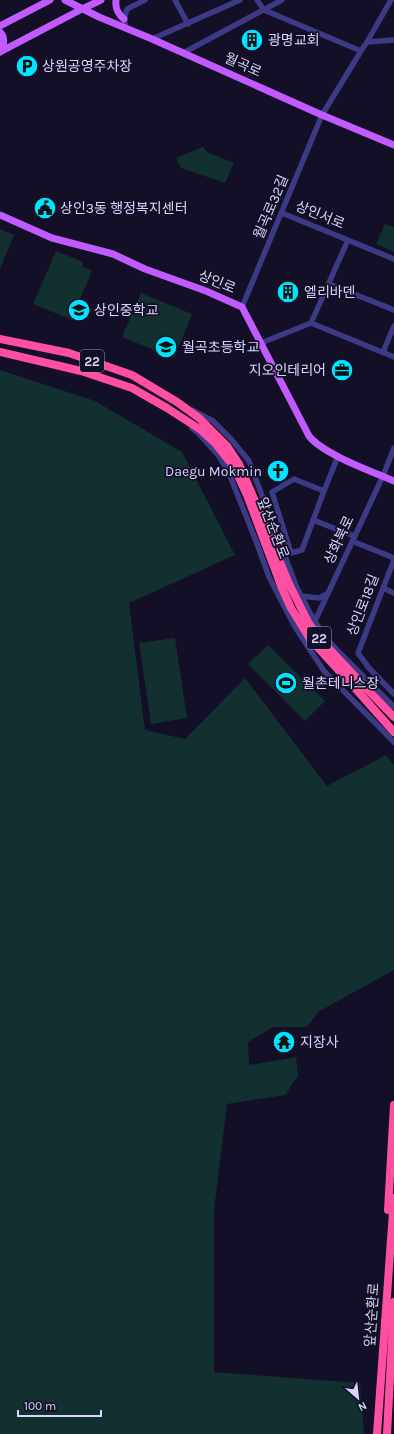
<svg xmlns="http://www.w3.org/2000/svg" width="394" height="1434" font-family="Karla,'Noto Sans KR',sans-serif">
<rect width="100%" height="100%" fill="#130f26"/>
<path fill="#12302f" d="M 203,147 L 207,152 L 234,163 L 225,183 L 181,168 L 176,158 Z
M 385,224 L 394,227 L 394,252 L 376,244 Z
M 0,229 L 14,235 L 0,269 Z
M 56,251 L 83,262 L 82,266 L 92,271 L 75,311 L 78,313 L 75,321 L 33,304 Z
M 141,293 L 192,314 L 174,358 L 122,337 Z
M 0,370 L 95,401 L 182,452 L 235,555 L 129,603 L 145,730 L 185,739 L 245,678 L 327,786 L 386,755 L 394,765 L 394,970 L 318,1012 L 307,1027 L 273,1027 L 248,1042 L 249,1065 L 296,1057 L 298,1076 L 285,1095 L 227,1104 L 214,1210 L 214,1372 L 360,1383 L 364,1434 L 0,1434 Z
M 175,638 L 187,718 L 151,724 L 139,643 Z
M 268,645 L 325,701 L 305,721 L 248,664 Z"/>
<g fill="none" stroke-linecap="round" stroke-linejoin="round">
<path stroke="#3d3a85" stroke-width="5.5" d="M 175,0 L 188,24
M 257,0 L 264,10 L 361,51 L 367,42 L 394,40
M 126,28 L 124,19 L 127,9 L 145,0
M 152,39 L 240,0
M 367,42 L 391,0
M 183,53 L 282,0
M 282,213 L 394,259
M 329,284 L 394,310
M 242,307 L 322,115 L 361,51
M 311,323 L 348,240
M 261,343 L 311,323 L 394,357
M 383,352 L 394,326
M 192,410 L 213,421 L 231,439 L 249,461 L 297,588 L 315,622 L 327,639 L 340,653 L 394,707
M 192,428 L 197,432 L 218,455 L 228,471 L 256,541 L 269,577 L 295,627 L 324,671 L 394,742
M 324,491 L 302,550 L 291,553 L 272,492 L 294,479 L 324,491 L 338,456
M 313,520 L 354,536
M 352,541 L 394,558
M 394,560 L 358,653 L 369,668 L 394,694
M 383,588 L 394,593
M 301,596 L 319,598 L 327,594
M 314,623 L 383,476 L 394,448"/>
<path stroke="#c25bff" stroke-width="7" d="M 65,0 L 99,17 L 152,39 L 322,115 L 394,145
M 116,0 C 115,9 118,14 124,19
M 0,26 L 50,0
M 0,32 C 6,38 4,45 0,52
M 0,52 L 82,9 L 101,0
M 0,215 L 52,238 L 113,254 L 145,269 L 206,291 L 242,307 L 309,436 C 323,454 371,471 394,481"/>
<path stroke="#ff4fa3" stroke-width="8" d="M 0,339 L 69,353 L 132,375 L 177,402 L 199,418 L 227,446 L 239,464 L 255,501 L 289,584
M 0,352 L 81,371 L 132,388 L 167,408 L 201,430 L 215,443 L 234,467 L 247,495 L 282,588
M 362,684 L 394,717
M 355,688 L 394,732
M 388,1210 L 394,1105
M 377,1434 L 394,1198
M 387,1434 L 394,1302"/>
<path stroke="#ff4fa3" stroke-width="8" d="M 289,584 L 308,622 L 319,638 L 362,684
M 282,588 L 291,608 L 310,639 L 355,688"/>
</g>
<defs>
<g id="building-disc" transform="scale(1.15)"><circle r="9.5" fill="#00e5ff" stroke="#130f26"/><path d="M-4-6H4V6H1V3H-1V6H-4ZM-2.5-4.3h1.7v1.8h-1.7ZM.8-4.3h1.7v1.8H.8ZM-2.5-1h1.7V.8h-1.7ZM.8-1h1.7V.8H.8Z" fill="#111"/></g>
<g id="parking-disc" transform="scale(1.15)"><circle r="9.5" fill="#00e5ff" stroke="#130f26"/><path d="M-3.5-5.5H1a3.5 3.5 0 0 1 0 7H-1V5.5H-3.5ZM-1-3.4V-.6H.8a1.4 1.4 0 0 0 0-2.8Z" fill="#111"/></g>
<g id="civic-disc" transform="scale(1.15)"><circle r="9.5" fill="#00e5ff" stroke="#130f26"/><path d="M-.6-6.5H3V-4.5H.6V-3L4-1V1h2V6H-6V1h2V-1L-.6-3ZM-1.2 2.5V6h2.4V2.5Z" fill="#111"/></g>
<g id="school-disc" transform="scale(1.15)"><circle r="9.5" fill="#00e5ff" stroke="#130f26"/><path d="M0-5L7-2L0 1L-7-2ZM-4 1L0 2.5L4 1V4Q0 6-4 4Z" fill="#111"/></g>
<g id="office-disc" transform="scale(1.15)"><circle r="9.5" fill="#00e5ff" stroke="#130f26"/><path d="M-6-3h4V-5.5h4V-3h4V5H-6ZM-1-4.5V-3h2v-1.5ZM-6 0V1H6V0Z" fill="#111"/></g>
<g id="church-disc" transform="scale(1.15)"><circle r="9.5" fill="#00e5ff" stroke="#130f26"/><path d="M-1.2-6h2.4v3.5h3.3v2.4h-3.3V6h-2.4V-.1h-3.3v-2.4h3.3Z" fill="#111"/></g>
<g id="stadium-disc" transform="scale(1.15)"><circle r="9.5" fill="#00e5ff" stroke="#130f26"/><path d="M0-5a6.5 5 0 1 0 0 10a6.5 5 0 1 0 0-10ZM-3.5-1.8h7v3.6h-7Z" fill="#111"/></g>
<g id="temple-disc" transform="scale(1.15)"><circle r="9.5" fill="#00e5ff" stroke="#130f26"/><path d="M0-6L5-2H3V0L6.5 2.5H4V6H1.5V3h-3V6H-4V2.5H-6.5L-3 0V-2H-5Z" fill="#111"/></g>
</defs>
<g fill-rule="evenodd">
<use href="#building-disc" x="252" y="40"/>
<use href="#parking-disc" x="27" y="66"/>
<use href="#civic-disc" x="45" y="208"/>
<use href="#building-disc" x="288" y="292"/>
<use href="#school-disc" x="79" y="310"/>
<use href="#school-disc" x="166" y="347"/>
<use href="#office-disc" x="342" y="370"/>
<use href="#church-disc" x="278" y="471"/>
<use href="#stadium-disc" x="286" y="683"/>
<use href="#temple-disc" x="284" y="1042"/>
</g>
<g text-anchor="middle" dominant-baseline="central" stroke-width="3.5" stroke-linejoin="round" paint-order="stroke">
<g fill="#130f26" stroke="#9e99be" stroke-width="1">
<rect x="80" y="350" width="24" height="22" rx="3"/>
<rect x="307" y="627" width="24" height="22" rx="3"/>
</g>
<g font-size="13" font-weight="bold" fill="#d9d4ff">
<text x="92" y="361">22</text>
<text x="319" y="638">22</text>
</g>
<g font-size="14" fill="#d9d4ff" stroke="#130f26" text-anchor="start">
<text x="268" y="40">광명교회</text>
<text x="42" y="66">상원공영주차장</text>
<text x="60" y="208">상인3동 행정복지센터</text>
<text x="304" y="292">엘리바덴</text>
<text x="94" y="310">상인중학교</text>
<text x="182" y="347">월곡초등학교</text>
<text x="326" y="370" text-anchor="end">지오인테리어</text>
<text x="262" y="471" text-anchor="end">Daegu Mokmin</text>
<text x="302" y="683">월촌테니스장</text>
<text x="300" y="1042">지장사</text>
</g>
<g font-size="14" fill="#d9d4ff" stroke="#130f26">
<text transform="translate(243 65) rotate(24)">월곡로</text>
<text transform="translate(271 207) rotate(-67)">월곡로32길</text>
<text transform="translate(320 215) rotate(22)">상인서로</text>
<text transform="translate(217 282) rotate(22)">상인로</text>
<text transform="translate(273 528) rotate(69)">앞산순환로</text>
<text transform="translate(339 540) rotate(-65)">상화북로</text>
<text transform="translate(363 605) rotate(-69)">상인로18길</text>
<text transform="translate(372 1315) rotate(-86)">앞산순환로</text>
</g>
</g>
<g transform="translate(358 1398) rotate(152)" stroke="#130f26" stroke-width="3" paint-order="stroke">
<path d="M0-3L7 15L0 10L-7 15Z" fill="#d9d4ff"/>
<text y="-6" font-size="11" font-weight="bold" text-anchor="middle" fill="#d9d4ff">N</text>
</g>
<path d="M18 1410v6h83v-6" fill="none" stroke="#d9d4ff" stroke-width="2"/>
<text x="24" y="1410" font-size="12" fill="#d9d4ff" stroke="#130f26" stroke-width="3" paint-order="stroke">100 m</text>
</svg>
